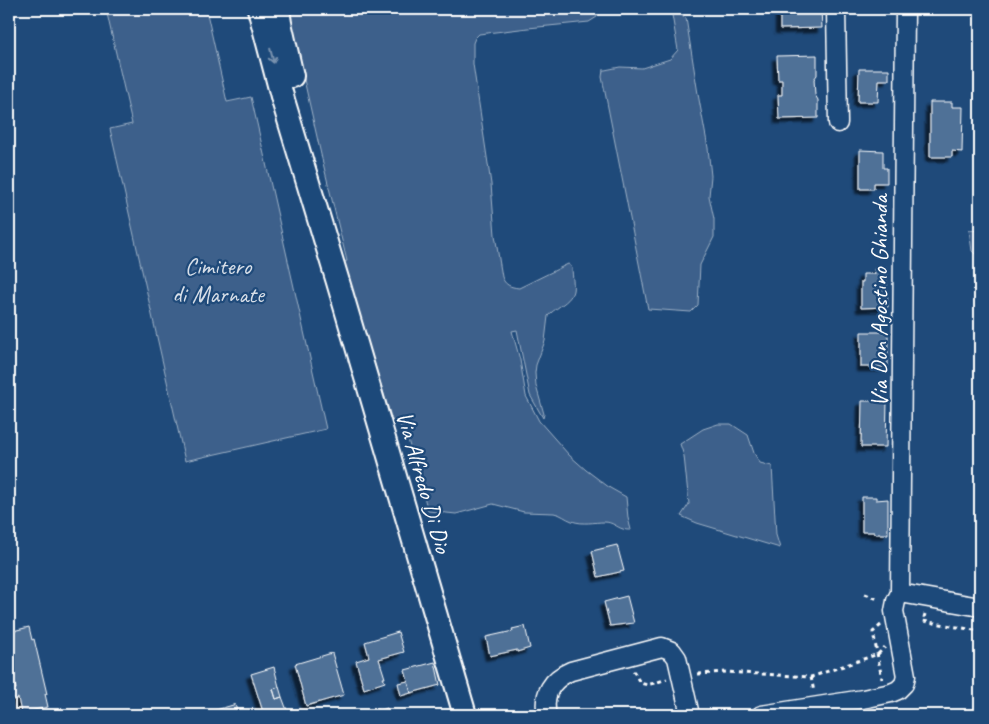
<svg xmlns="http://www.w3.org/2000/svg" width="989" height="724" font-family="Caveat,sans-serif">
<defs>
<filter id="shadow"><feDropShadow dx="-4.5" dy="4.5" stdDeviation="1" flood-color="#0009"/></filter>
</defs>
<rect width="100%" height="100%" fill="#1f4a7a"/>
<filter id="ink" filterUnits="userSpaceOnUse"><feTurbulence type="fractalNoise" baseFrequency=".02" numOctaves="2"/><feDisplacementMap in="SourceGraphic" scale="10" xChannelSelector="R" yChannelSelector="G"/><feConvolveMatrix kernelMatrix="1 2 1 2 8 2 1 2 1" color-interpolation-filters="sRGB"/></filter>
<g filter="url(#ink)">
<path fill="#3c618b" stroke="#9eb0c5" d="M 106,9 L 206,9 L 227,102 L 251,97 L 326,429 L 185,461 L 110,129 L 132,124 Z
M 290,9 L 597,9 L 597,17 L 589,22 L 528,28 L 479,34 L 475,38 L 473,43 L 473,64 L 491,184 L 495,235 L 502,277 C 505,285 510,287 519,288 L 568,264 L 570,265 L 572,268 C 573,288 578,294 560,306 C 555,310 551,312 548,316 L 545,341 L 536,365 L 535,373 L 536,386 L 544,414 L 543,418 L 530,395 L 517,330 L 512,331 L 520,360 L 526,396 L 539,421 L 569,455 L 586,470 L 610,488 L 626,497 L 628,518 L 631,530 C 628,530 625,530 623,529 C 616,527 613,522 604,522 C 594,522 583,525 572,521 C 566,519 561,514 554,513 L 524,512 L 493,504 L 456,514 L 428,511 L 407,436 L 399,424 L 392,420 L 343,262 L 347,261 L 322,159 L 293,31 Z
M 671,9 L 679,12 L 683,17 L 686,18 L 698,94 L 708,148 L 711,176 L 709,196 L 714,219 L 714,237 L 700,265 L 698,305 L 691,312 L 648,309 L 602,77 L 603,70 L 605,70 L 620,67 L 642,68 L 670,59 L 678,50 Z
M 969,230 L 980,231 L 980,299 L 978,299 L 978,257 L 972,251 Z
M 718,424 L 731,424 L 748,435 L 754,453 L 760,463 L 772,466 L 776,535 L 780,548 L 697,523 L 681,516 L 689,504 L 684,456 L 680,444 L 703,429 Z"/>
<path fill="#507197" stroke="#fff" filter="url(#shadow)" d="M 780,9 L 821,9 L 822,28 L 780,29 Z
M 817,55 L 817,75 L 814,79 L 815,95 L 818,100 L 818,118 L 779,119 L 778,95 L 782,95 L 782,80 L 778,80 L 777,56 Z
M 859,69 L 889,69 L 889,80 L 879,80 L 878,102 L 858,102 Z
M 930,102 L 952,102 L 952,107 L 963,107 L 962,152 L 952,151 L 952,157 L 930,157 Z
M 860,150 L 883,151 L 883,168 L 887,168 L 887,183 L 874,183 L 874,189 L 860,189 Z
M 886,268 L 888,307 L 861,308 L 861,282 L 863,282 L 863,274 L 875,274 L 874,269 Z
M 861,332 L 888,332 L 888,367 L 861,367 Z
M 862,401 L 887,401 L 886,447 L 861,447 Z
M 862,497 L 876,497 L 876,500 L 888,499 L 888,534 L 875,534 L 874,532 L 862,532 Z
M 617,545 L 624,571 L 598,577 L 592,551 Z
M 627,596 L 634,623 L 610,626 L 604,602 Z
M 525,626 L 530,648 L 517,652 L 517,650 L 490,656 L 486,637 L 513,631 L 512,629 Z
M 29,627 L 32,640 L 34,639 L 47,694 L 45,694 L 48,707 L 21,713 L 18,698 L 13,700 L 11,690 L 16,689 L 9,658 L 9,632 Z
M 398,632 L 404,652 L 379,659 L 385,678 L 383,678 L 385,682 L 364,689 L 356,661 L 369,657 L 365,642 Z
M 332,653 L 344,695 L 306,706 L 295,664 Z
M 435,662 L 440,685 L 411,693 L 405,670 Z
M 274,667 L 279,687 L 273,689 L 276,699 L 282,697 L 288,713 L 287,715 L 264,715 L 251,674 Z
M 408,681 L 411,693 L 401,696 L 398,683 Z
M 279,687 L 282,697 L 276,699 L 273,689 Z
M 235,704 L 238,715 L 199,715 L 233,705 Z
M 387,708 L 390,715 L 361,715 L 378,709 L 379,711 Z"/>
<g fill="none" stroke-linecap="round" stroke-linejoin="round">
<g stroke="#fff" stroke-width="21">
<path id="minor" d="M 836,9 L 838,123
M 900,593 L 980,607
M 547,715 C 542,694 552,679 571,671 L 662,647 L 672,651 L 677,658 L 690,715
M 761,715 L 863,699 L 891,693 L 898,690 L 904,684 L 906,676 L 894,611 L 896,601 L 900,593 L 905,9"/>
</g>
<g stroke="#fff" stroke-width="26">
<path id="major" d="M 259,9 L 283,100 L 338,282 L 465,715
M 278,9 L 280,23 L 292,76"/>
</g>
<path stroke="#fff" stroke-width="3" stroke-dasharray="4 4" stroke-linecap="butt" d="M 865,594 L 878,599 L 879,600
M 925,614 L 923,621 L 980,631
M 881,625 L 873,632 L 882,679
M 633,671 C 636,674 637,679 640,682 C 646,688 659,681 667,679
M 698,674 L 726,672 L 811,677 L 878,654 L 885,647
M 811,677 L 814,692"/>
<use href="#minor" stroke="#1f4a7a" stroke-width="18"/>
<use href="#major" stroke="#1f4a7a" stroke-width="22"/>
</g>
<defs><path id="oneway-shaft" d="M-6 0H5M1.5-3L5.5 0L1.5 3" fill="none" stroke-width="1.6" stroke-linecap="round" stroke-linejoin="round" transform="scale(1.25)"/></defs>
<use stroke="#7992af" href="#oneway-shaft" transform="translate(272 56) rotate(76)"/>
</g>
<g text-anchor="middle" dominant-baseline="central" stroke-width="4.5" stroke-linejoin="round" paint-order="stroke">
<g font-size="24" fill="#d8dfe8" stroke="#1f4a7a">
<text x="218" y="266">Cimitero<tspan x="218" dy="28">di Marnate</tspan></text>
</g>
<g font-size="24" fill="#fff" stroke="#1f4a7a">
<text transform="translate(879 301) rotate(-90)">Via Don Agostino Ghianda</text>
<text transform="translate(424 482) rotate(74)">Via Alfredo Di Dio</text>
</g>
</g>
<rect width="989" height="724" fill="none" stroke="#1f4a7a" stroke-width="30"/>
<rect x="15" y="15" width="959" height="694" fill="none" stroke="#fff" stroke-width="2" filter="url(#ink)"/>
</svg>
